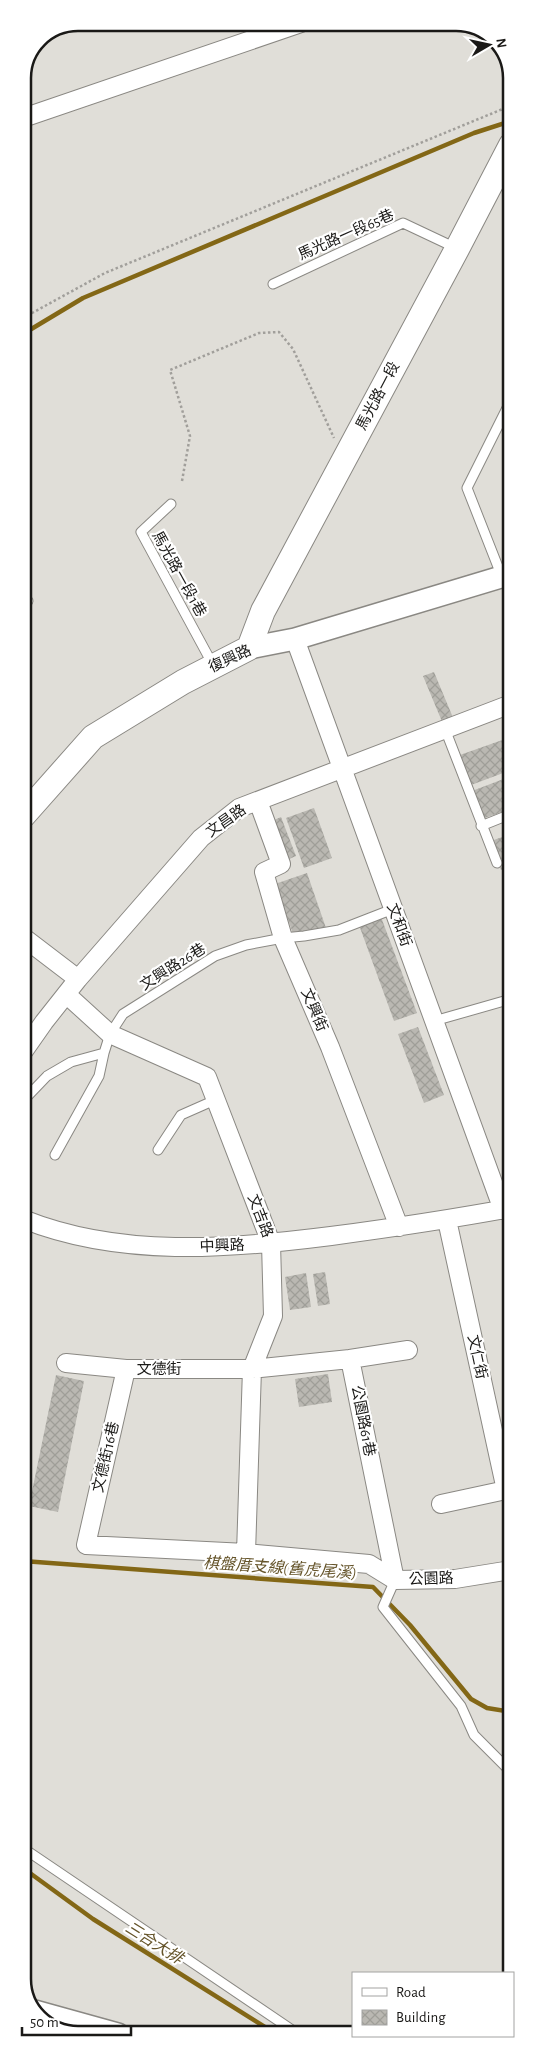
<svg xmlns="http://www.w3.org/2000/svg" width="534" height="2057" font-family="'Alegreya Sans','Noto Sans TC',sans-serif">
<defs>
<pattern id="building-cross-hatch" width="8" height="8" patternUnits="userSpaceOnUse" patternTransform="scale(1.25)"><rect width="8" height="8" fill="#bab8b2"/><path d="M0 0l8 8M0 8l8-8" fill="none" stroke="#9f9e98"/></pattern>
</defs>
<rect width="100%" height="100%" fill="#e0ded8"/>
<g fill="none" stroke-linecap="round" stroke-linejoin="round">
<path stroke="#836716" stroke-width="4.5" d="M 23,334 L 83,298 L 474,133 L 511,121
M 23,1561 L 373,1587 L 410,1625 L 471,1699 L 487,1708 L 511,1712
M 23,1868 L 93,1919 L 276,2034"/>
</g>
<path fill="url(#building-cross-hatch)" d="M 434,672 L 454,720 L 443,724 L 423,676 Z
M 511,737 L 511,770 L 471,785 L 460,755 Z
M 511,776 L 511,809 L 482,819 L 472,791 Z
M 314,808 L 332,858 L 304,868 L 286,818 Z
M 281,817 L 296,856 L 287,860 L 272,821 Z
M 511,834 L 511,867 L 501,870 L 491,841 Z
M 307,873 L 326,928 L 295,939 L 275,884 Z
M 381,917 L 417,1013 L 394,1021 L 359,925 Z
M 418,1027 L 444,1095 L 424,1103 L 398,1034 Z
M 325,1272 L 330,1304 L 318,1306 L 313,1274 Z
M 306,1273 L 311,1307 L 290,1310 L 285,1277 Z
M 328,1374 L 332,1402 L 299,1407 L 295,1379 Z
M 56,1375 L 84,1381 L 58,1512 L 29,1506 Z"/>
<g fill="none" stroke-linecap="round" stroke-linejoin="round">
<g stroke="#8a8883" stroke-width="11">
<path id="service" d="M 273,284 L 403,223 L 456,248
M 171,504 L 141,532 L 213,665
M 502,577 L 467,488 L 511,400
M 23,605 L 28,601
M 445,729 L 497,863
M 481,826 L 511,814
M 434,1021 L 511,999
M 104,1053 L 110,1034 L 123,1014 L 215,956 L 246,945 L 283,938 L 304,936 L 339,930 L 393,909
M 23,1101 L 47,1076 L 71,1062 L 104,1053 L 99,1076 L 55,1155
M 158,1150 L 181,1115 L 215,1100
M 395,1580 L 383,1607 L 461,1706 L 474,1735 L 511,1772
M 23,1848 L 298,2034"/>
</g>
<g stroke="#8a8883" stroke-width="20">
<path id="minor" d="M 23,118 L 301,23
M 295,639 L 503,1210
M 258,801 L 281,864 L 264,872 L 283,938 L 330,1047 L 399,1227
M 23,937 L 78,979
M 66,994 L 110,1034 L 207,1077 L 271,1243 L 273,1316 L 252,1369 L 246,1553
M 23,1052 L 44,1022 L 78,979 L 201,838 L 239,808 L 511,704
M 23,1219 C 120,1258 229,1249 331,1236 C 391,1228 451,1219 511,1208
M 447,1220 L 506,1490 L 511,1488
M 350,1359 L 408,1350
M 66,1363 L 126,1369 L 252,1369 L 350,1359 L 395,1580
M 126,1369 L 86,1545 L 246,1553 L 369,1564 L 395,1580 L 455,1579 L 511,1570
M 441,1504 L 506,1490"/>
</g>
<g stroke="#8a8883" stroke-width="24">
<path id="tertiary" d="M 249,648 L 295,639 L 511,574
M 35,2011 L 118,2034"/>
</g>
<g stroke="#8a8883" stroke-width="26">
<path id="secondary" d="M 23,816 L 93,737 L 183,682 L 249,648 L 263,611 L 457,249 L 511,145"/>
</g>
<path stroke="#a19f9b" stroke-width="2.5" stroke-dasharray="2.5 2.5" stroke-linecap="butt" d="M 23,318 L 105,273 L 510,106
M 182,481 L 190,436 L 170,370 L 259,333 L 279,332 L 293,349 L 334,438"/>
<use href="#service" stroke="#fff" stroke-width="9"/>
<use href="#minor" stroke="#fff" stroke-width="18"/>
<use href="#tertiary" stroke="#fff" stroke-width="21"/>
<use href="#secondary" stroke="#fff" stroke-width="24"/>
</g>
<g text-anchor="middle" dominant-baseline="central" stroke-width="4.5" stroke-linejoin="round" paint-order="stroke">
<g font-size="15" fill="#1a1917" stroke="#fff">
<text transform="translate(346 235) rotate(-24)">馬光路一段65巷</text>
<text transform="translate(378 396) rotate(-62)">馬光路一段</text>
<text transform="translate(179 574) rotate(61)">馬光路一段1巷</text>
<text transform="translate(230 659) rotate(-25)">復興路</text>
<text transform="translate(226 821) rotate(-35)">文昌路</text>
<text transform="translate(399 925) rotate(70)">文和街</text>
<text transform="translate(173 967) rotate(-32)">文興路26巷</text>
<text transform="translate(314 1010) rotate(67)">文興街</text>
<text transform="translate(260 1216) rotate(69)">文吉路</text>
<text transform="translate(222 1246) rotate(-2)">中興路</text>
<text transform="translate(477 1357) rotate(78)">文仁街</text>
<text x="159" y="1369">文德街</text>
<text transform="translate(363 1421) rotate(79)">公園路61巷</text>
<text transform="translate(106 1457) rotate(-77)">文德街16巷</text>
<text transform="translate(431 1579) rotate(-2)">公園路</text>
</g>
<g font-size="16" font-style="italic" fill="#65542a" stroke="#fff">
<text transform="translate(280 1568) rotate(4)">棋盤厝支線(舊虎尾溪)</text>
<text transform="translate(154 1943) rotate(32)">三合大排</text>
</g>
</g>
<path d="M0 0H534V2057H0ZM78 31H456A47 47 0 0 1 503 78V1979A47 47 0 0 1 456 2026H78A47 47 0 0 1 31 1979V78A47 47 0 0 1 78 31Z" fill="#fff" fill-rule="evenodd"/>
<path fill="none" stroke="#1a1917" stroke-width="2.5" d="M78 31H456A47 47 0 0 1 503 78V1979A47 47 0 0 1 456 2026H78A47 47 0 0 1 31 1979V78A47 47 0 0 1 78 31Z"/>
<rect x="352" y="1972" width="162" height="65" fill="#ffffff" stroke="#a3a3a2"/>
<rect x="362" y="1988" width="25" height="8" fill="#ffffff" stroke="#a3a3a2"/>
<text x="396" y="1997" font-size="15" fill="#1a1917">Road</text>
<rect x="362" y="2010" width="25" height="15" fill="url(#building-cross-hatch)" stroke="#a3a3a2"/>
<text x="396" y="2022" font-size="15" fill="#1a1917">Building</text>
<g transform="translate(489 45) rotate(81)" stroke="#ffffff" stroke-width="4" paint-order="stroke">
<path d="M0-4L9 19L0 12L-9 19Z" fill="#1a1917"/>
<text y="-8" font-size="14" font-weight="bold" text-anchor="middle" fill="#1a1917">N</text>
</g>
<path d="M22 2027v8h109v-8" fill="none" stroke="#1a1917" stroke-width="2.5"/>
<text x="30" y="2027" font-size="15" fill="#1a1917" stroke="#ffffff" stroke-width="4" paint-order="stroke">50 m</text>
</svg>
